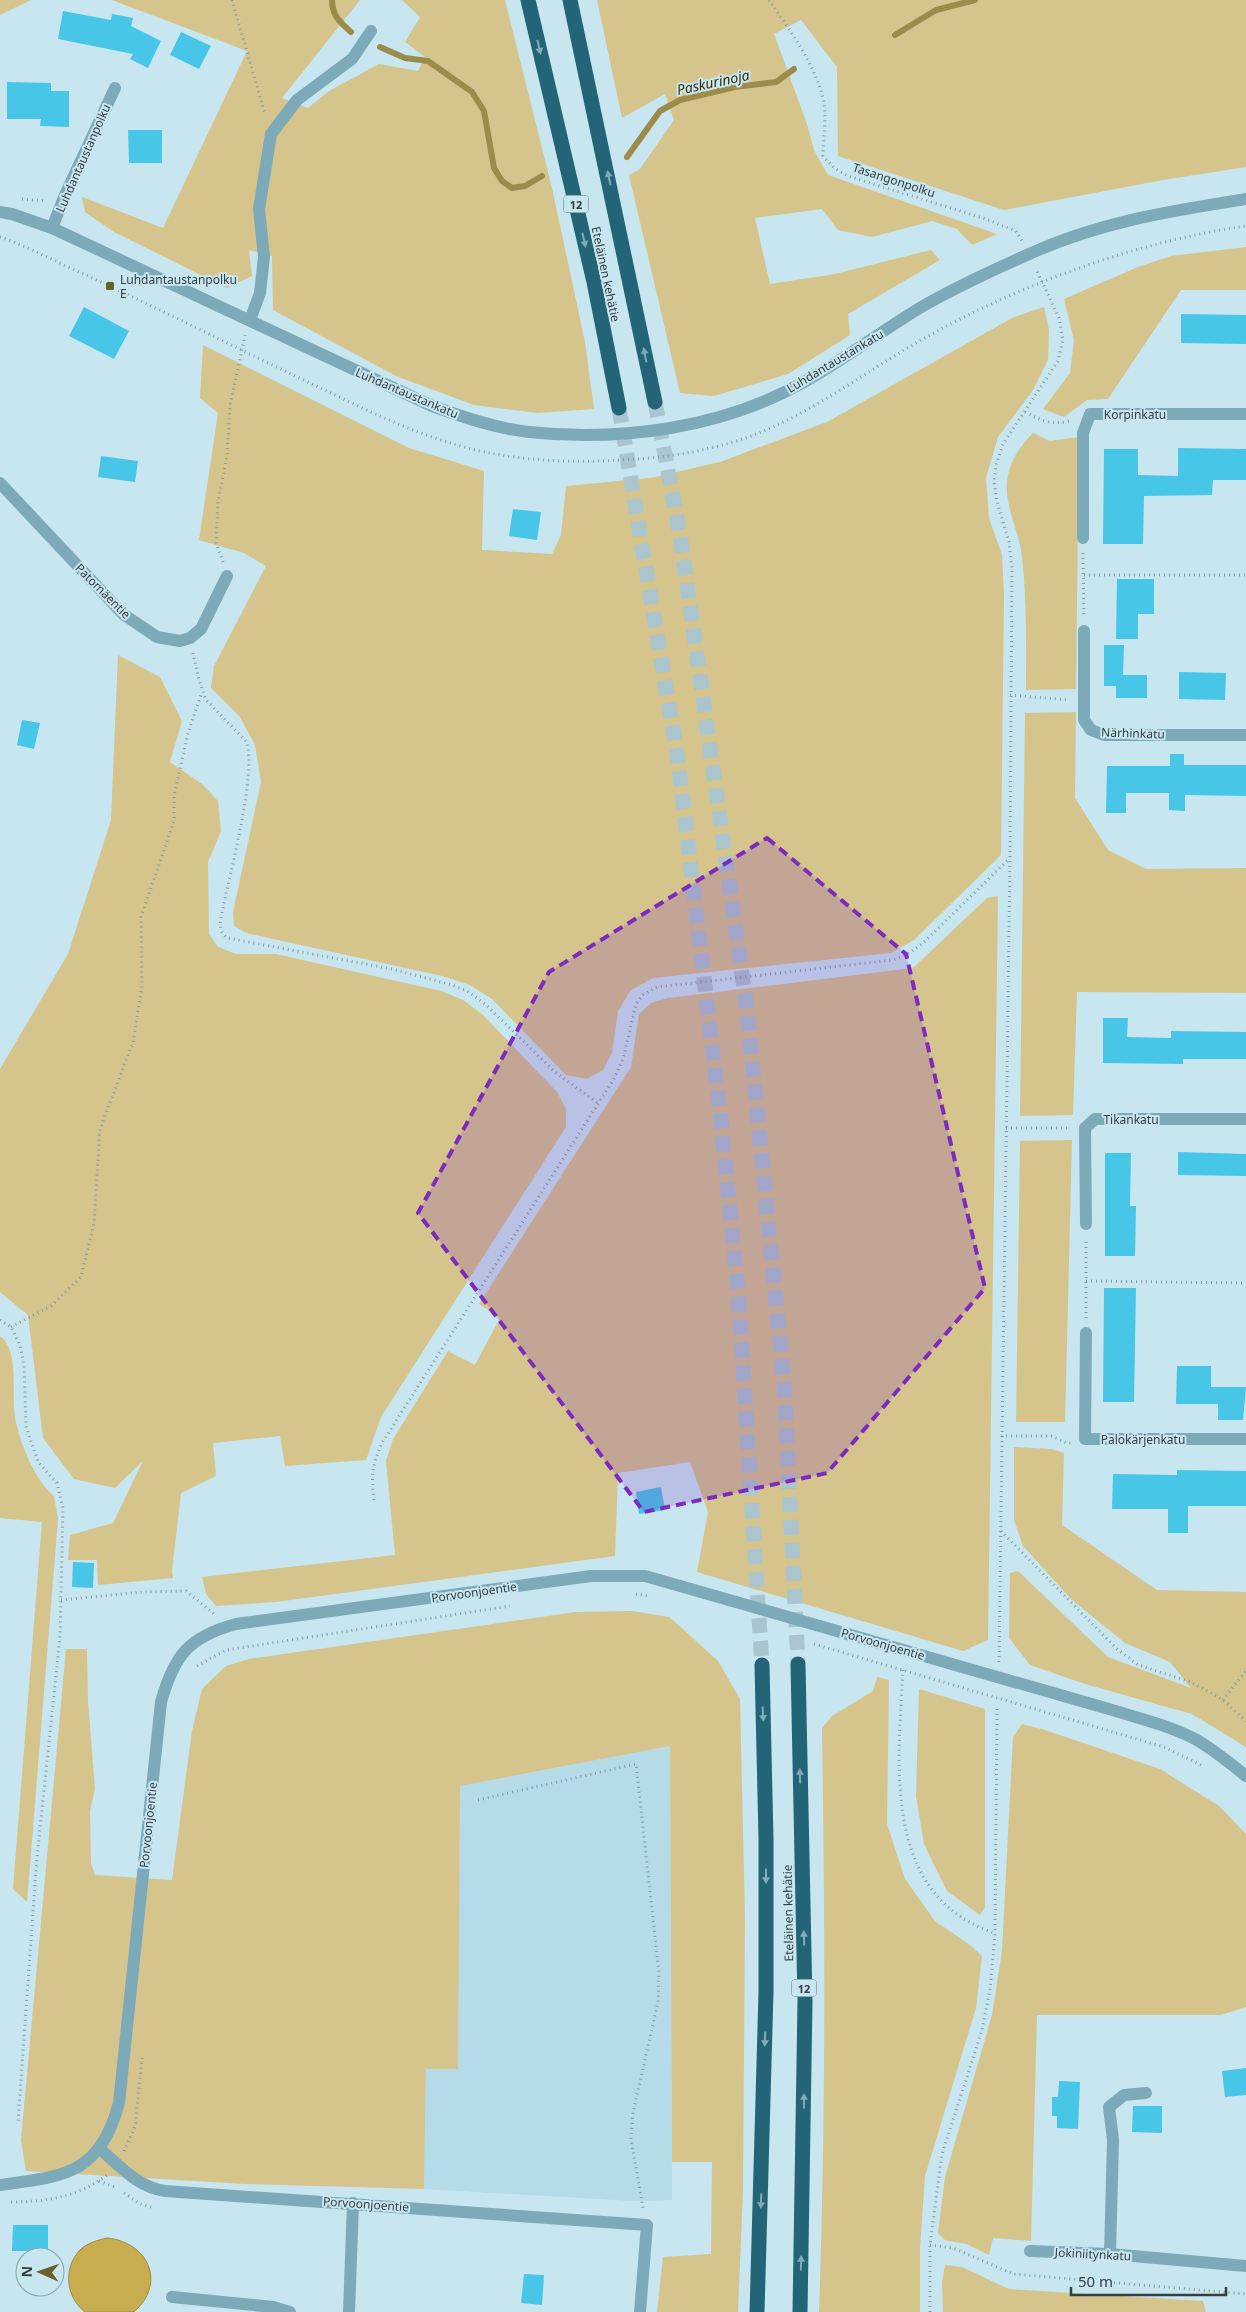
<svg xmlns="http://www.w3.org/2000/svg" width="1246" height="2312" font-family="'Noto Sans',sans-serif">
<rect width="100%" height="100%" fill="#c8e6ef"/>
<path fill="#b4dbe7" d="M 670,1746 L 672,2200 L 633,2201 L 424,2189 L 426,2069 L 458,2069 L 459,1786 Z"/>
<path fill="#d5c48b" d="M 0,0 L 31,0 L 0,15 Z
M 112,0 L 360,0 L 282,98 L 308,108 L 329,91 L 379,64 L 418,71 L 425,57 L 405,42 L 420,17 L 402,0 L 505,0 L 552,188 L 585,342 L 594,409 L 538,413 L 474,405 L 396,376 L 273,310 L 272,256 L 249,250 L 252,276 L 227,288 L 114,232 L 85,212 L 82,197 L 163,228 L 247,51 Z
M 597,0 L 1246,0 L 1246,167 L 1163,180 L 1004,210 L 838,156 L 837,67 L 801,20 L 774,34 L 807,124 L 814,150 L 828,175 L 997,234 L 972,245 L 957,229 L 932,221 L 872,237 L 838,230 L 822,209 L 755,218 L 770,284 L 835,274 L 931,250 L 940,260 L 848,314 L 850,335 L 788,374 L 714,396 L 680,393 L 629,175 L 640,169 L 674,120 L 665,94 L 622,118 Z
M 1246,247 L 1246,290 L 1181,290 L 1108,399 L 1087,400 L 1064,417 L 1043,409 L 1070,373 L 1074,340 L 1064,299 L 1138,267 L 1171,256 Z
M 1044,307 L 1049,330 L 1048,360 L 1033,390 L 998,437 L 986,478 L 989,518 L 1002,555 L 1004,595 L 1001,855 L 914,940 L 891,953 L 653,978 L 630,991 L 618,1011 L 612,1053 L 603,1070 L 587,1079 L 566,1075 L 492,999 L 470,985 L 442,976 L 246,933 L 234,926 L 233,912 L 261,782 L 255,745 L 240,717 L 211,688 L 214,666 L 266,566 L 244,553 L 199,540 L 218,413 L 200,398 L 203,345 L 409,448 L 484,471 L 482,550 L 552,554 L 561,535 L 566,486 L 650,478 L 720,462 L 827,422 L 1014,317 Z
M 1033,433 L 1050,441 L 1079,437 L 1076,689 L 1026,690 C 1026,645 1027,601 1022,557 C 1019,529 1002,503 1008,475 C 1011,459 1022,444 1033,433 Z
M 118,655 L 160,677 L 182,721 L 170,762 L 202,784 L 218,801 L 221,831 L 208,862 L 209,934 L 218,947 L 236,954 L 276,954 L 441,991 L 463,1000 L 483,1015 L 557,1092 L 566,1109 L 566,1127 L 381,1417 L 366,1460 L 285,1466 L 280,1436 L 213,1443 L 216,1476 L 181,1493 L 172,1571 L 173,1578 L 98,1585 L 97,1560 L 68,1560 L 70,1535 L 113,1523 L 143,1461 L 115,1488 L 74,1479 L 43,1438 L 28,1315 L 0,1292 L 0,1069 L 68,954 L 111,820 Z
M 1076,712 L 1075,798 L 1108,850 L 1146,869 L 1246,868 L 1246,993 L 1077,992 L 1073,1115 L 1020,1116 L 1025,713 Z
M 998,896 L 988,1640 L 963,1651 L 697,1572 L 708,1512 L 690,1462 L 618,1473 L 615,1556 L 276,1602 L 216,1606 L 206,1594 L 202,1577 L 395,1555 L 386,1461 L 393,1439 L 448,1351 L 475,1365 L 500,1318 L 479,1304 L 631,1067 L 639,1014 L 651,1003 L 668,998 L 913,968 L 987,898 Z
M 1072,1140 L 1065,1422 L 1016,1422 L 1020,1141 Z
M 0,1336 C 20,1351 11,1393 15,1417 C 19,1441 35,1481 54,1496 L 58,1519 L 27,1902 L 13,1889 L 42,1522 L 0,1518 Z
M 1014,1447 L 1051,1449 L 1064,1453 L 1062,1525 L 1157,1590 L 1246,1592 L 1246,1747 L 1192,1714 L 1085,1684 L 1030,1665 L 1009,1638 L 1010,1573 L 1018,1571 L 1108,1657 L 1191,1688 L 1170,1662 L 1125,1643 L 1071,1599 L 1023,1546 L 1014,1520 Z
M 632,1611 L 669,1617 L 675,1622 L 718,1661 L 740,1699 L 745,1916 L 743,2191 L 738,2312 L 657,2312 L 663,2257 L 711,2254 L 712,2162 L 672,2162 L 670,1746 L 460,1786 L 458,2069 L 426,2069 L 424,2189 L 245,2184 L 26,2171 L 21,2140 L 66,1649 L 87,1649 L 88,1701 L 95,1789 L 90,1811 L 91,1863 L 95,1875 L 172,1880 L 192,1731 L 202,1689 L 226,1666 L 249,1659 L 576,1612 Z
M 877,1677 L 889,1680 L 887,1824 L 905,1879 L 935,1921 L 970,1945 L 982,1956 L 976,2008 L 925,2176 L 920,2248 L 920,2312 L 819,2312 C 826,2117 825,1922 822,1728 L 832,1716 L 873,1691 Z
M 919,1689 L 985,1709 L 985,1907 L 980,1915 L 947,1891 L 924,1844 L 916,1796 Z
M 1022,1724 L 1045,1730 L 1160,1769 L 1219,1806 L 1246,1834 L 1246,2007 L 1221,2015 L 1037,2015 L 1031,2241 L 993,2238 L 989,2255 L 966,2244 L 945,2240 L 938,2233 L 945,2177 L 992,2015 L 1002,1951 L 1013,1737 Z
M 945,2265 L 962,2267 L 1009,2289 L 1203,2301 L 1206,2312 L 943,2312 L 942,2282 Z"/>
<path fill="#c8ad4f" stroke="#9b8c4b" d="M 107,2238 C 148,2242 167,2283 134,2312 L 85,2312 C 65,2297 63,2266 81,2249 C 88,2243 98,2240 107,2238 Z"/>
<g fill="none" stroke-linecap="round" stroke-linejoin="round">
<path stroke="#9b8c4b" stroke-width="6" d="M 332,0 C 332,16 340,22 351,32
M 895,35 L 936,10 L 975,0
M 380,47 L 405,58 L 428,61 L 472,92 L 484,111 L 494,168 L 502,181 L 512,188 L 525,186 L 542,176
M 627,157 L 660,111 L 680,100 L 735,87 L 776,82 L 794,69"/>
</g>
<path fill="#48c6e7" d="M 63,11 L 111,20 L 112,14 L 133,18 L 131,26 L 161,41 L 148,68 L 130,59 L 133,54 L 58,39 Z
M 181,32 L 211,46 L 199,69 L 170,55 Z
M 7,82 L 51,83 L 51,91 L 69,91 L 69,127 L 40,126 L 41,119 L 7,119 Z
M 128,130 L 162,130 L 162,163 L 129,163 Z
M 84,307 L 129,331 L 114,359 L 69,336 Z
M 1181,314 L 1246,315 L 1246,344 L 1181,343 Z
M 1178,448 L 1246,449 L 1246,480 L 1213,480 L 1212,495 L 1144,496 L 1143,544 L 1103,544 L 1104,449 L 1138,449 L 1138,475 L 1178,476 Z
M 101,456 L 138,461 L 135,482 L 98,477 Z
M 513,509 L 541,512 L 537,540 L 509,536 Z
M 1117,579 L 1154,579 L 1154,614 L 1138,614 L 1138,639 L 1116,639 Z
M 1104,645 L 1124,645 L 1123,675 L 1147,675 L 1147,698 L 1116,698 L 1116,686 L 1104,686 Z
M 1179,672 L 1226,673 L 1225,700 L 1179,699 Z
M 22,720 L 40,723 L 34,749 L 17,745 Z
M 1170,754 L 1184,754 L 1184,765 L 1246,765 L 1246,796 L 1185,795 L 1185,811 L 1169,810 L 1169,793 L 1126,793 L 1126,813 L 1106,813 L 1107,766 L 1170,766 Z
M 1103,1018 L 1128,1018 L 1127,1037 L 1171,1038 L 1171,1031 L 1246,1032 L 1246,1059 L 1183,1059 L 1183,1064 L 1103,1063 Z
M 1178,1152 L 1246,1154 L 1246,1176 L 1178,1175 Z
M 1105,1153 L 1131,1153 L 1130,1206 L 1136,1206 L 1135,1256 L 1105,1256 Z
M 1104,1288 L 1136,1288 L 1134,1402 L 1103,1402 Z
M 1177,1366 L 1211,1366 L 1211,1387 L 1246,1387 L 1243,1420 L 1218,1420 L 1218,1404 L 1176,1404 Z
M 1177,1470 L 1246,1471 L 1246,1506 L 1188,1506 L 1188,1533 L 1168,1533 L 1168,1509 L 1112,1509 L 1113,1474 L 1177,1475 Z
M 661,1487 L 665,1510 L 639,1514 L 636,1492 Z
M 73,1562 L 94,1563 L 93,1588 L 72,1587 Z
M 1246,2068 L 1246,2095 L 1225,2097 L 1222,2071 Z
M 1059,2081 L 1080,2082 L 1078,2129 L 1057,2128 L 1057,2116 L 1052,2116 L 1052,2097 L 1058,2097 Z
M 1133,2106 L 1162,2106 L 1162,2133 L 1132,2132 Z
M 13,2225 L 48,2225 L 48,2251 L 12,2251 Z
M 524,2274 L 544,2275 L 542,2305 L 521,2303 Z"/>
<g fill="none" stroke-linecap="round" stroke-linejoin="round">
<path stroke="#aac5cd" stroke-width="15" stroke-dasharray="15 8" stroke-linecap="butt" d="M 655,402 L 680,535 L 747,1010 L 784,1382 L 798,1664
M 619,408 L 678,760 L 720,1112 L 738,1291 L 762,1665"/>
<path stroke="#849aa1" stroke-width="3" stroke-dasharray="1 4" stroke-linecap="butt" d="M 232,0 L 265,114
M 769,0 C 789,29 812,60 822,94 C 828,113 823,136 823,156 L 834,168 L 848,176 L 983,218 L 1016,231 L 1022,241
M 22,199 L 46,201
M 0,237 C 29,247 58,263 86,275 C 168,313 248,354 329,392 C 378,416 427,439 480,451 C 526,461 573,463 621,460 C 667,458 716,450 759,433 C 818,409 868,370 923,339 C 1018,285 1138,241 1246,226
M 1025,412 C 1042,421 1053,426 1072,420
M 1083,553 L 1084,617
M 223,562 L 216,543 L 218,502 L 227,456 L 230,406 L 245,335
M 1084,575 L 1246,575
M 193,653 L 199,680 L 206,700 L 246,741 C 258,770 229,877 222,913 C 220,923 218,930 227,938 L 392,969 L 452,985 L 467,991 L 485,1004 L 555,1072 L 598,1103
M 1010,695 L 1068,700
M 1006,1128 L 1069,1128
M 1086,1281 L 1246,1283
M 1086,1318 L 1086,1240
M 0,1320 L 11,1327 L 20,1345 L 24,1365 L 26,1426 L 38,1462 L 57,1483 L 63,1508 L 60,1637 L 37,1857 L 18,2122
M 11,1327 L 51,1306 L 81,1277 L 94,1223 L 100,1129 L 133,1042 L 142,986 L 141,917 L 174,821 L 174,796 L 188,733 L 202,692
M 1001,1436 L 1052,1436 L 1066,1443 L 1071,1443
M 374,1500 C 371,1476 372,1465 382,1443 L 615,1077 L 623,1059 L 636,1004 L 643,995 L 657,987 L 893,960 L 909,953 L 922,944 L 1010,858
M 1001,1531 L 1117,1649 L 1138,1665 L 1191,1682 L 1223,1700 L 1246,1721
M 636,1594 L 649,1596
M 61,1600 L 142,1592 L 186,1591 L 214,1614
M 814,1644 L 1164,1747 L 1203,1766
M 999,1662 L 1010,858 L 1012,568 L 1009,542 L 997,502 L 994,482 L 996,465 L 1003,444 L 1058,361 L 1063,340 L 1059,318 L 1036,269
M 197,1666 L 226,1650 L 510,1606
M 903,1670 C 899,1750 884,1866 961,1917 C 971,1924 984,1929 995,1934
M 1223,1700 L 1246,1671
M 478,1800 L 636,1764 L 659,1973 L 658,2002 L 633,2112 L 631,2139 L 643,2208
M 124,2151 L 135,2127 L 142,2058
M 99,2181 L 117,2188
M 124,2193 L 140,2204 L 151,2207
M 11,2202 C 46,2202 78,2197 107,2175
M 930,2245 L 953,2248 L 1013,2274 L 1246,2294
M 930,2312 L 930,2245 L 942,2154 L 982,2030 L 990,1990 L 995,1934 L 997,1709"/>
<path stroke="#7caab8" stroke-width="12" d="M 0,212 L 12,214 L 52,228 L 432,406 C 463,417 495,428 529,432 C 621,442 722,428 804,382 C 843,360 879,333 918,309 C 952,289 991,271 1027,255 C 1098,222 1170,211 1246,199
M 52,228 L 65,195 L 115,88
M 250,320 L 260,293 L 264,257 L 259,209 L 271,134 L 297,100 L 352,59 L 371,31
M 0,483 L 123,614 L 157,637 L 180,641 L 190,638 L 201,629 L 227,576
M 1083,538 L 1083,433 L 1090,414 L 1246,414
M 1084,631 L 1084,720 L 1091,730 L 1104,735 L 1246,735
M 1086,1224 L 1085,1128 L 1095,1119 L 1246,1119
M 1086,1333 L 1085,1439 L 1246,1439
M 99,2148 C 120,2166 137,2187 165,2191 L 647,2225 L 640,2312
M 0,2185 C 65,2176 99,2175 119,2103 L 161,1702 C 174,1656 188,1637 236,1624 L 591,1576 L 645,1576 L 1109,1709 C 1138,1718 1168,1725 1195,1739 C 1213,1749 1230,1763 1246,1776
M 1030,2251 L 1110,2254 L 1246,2266
M 1110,2254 L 1113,2140 L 1109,2107 L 1124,2095 L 1146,2093
M 172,2297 L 273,2307 L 290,2312
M 349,2312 L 353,2203"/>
<path stroke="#236576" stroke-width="15" d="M 528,0 L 594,282 L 619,408
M 570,0 L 655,402
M 798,1664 L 805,2001 L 800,2312
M 757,2312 L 766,1992 L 766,1839 L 762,1665"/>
</g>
<defs><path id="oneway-solid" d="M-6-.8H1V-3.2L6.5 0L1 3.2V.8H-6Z" transform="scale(1.25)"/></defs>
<g fill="#7eacb9">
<use href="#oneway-solid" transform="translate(539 47) rotate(77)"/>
<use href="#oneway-solid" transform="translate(609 178) rotate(-102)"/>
<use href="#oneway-solid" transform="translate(584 240) rotate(77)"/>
<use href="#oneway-solid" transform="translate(645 355) rotate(-101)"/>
<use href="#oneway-solid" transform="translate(763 1714) rotate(88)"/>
<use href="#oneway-solid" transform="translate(800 1776) rotate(-91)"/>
<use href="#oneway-solid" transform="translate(766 1876) rotate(90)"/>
<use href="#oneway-solid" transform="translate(804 1938) rotate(-91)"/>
<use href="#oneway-solid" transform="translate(765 2039) rotate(91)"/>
<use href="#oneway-solid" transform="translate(804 2101) rotate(-90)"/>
<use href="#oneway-solid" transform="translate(761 2201) rotate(92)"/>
<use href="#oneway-solid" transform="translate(801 2263) rotate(-89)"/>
</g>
<path fill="#7b2cbf" fill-opacity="0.2" stroke="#7b2cbf" stroke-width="4" stroke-dasharray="10 6" stroke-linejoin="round" d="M 767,838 L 906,954 L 985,1288 L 827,1473 L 644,1512 L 418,1213 L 549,972 Z"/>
<rect fill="#6d5f2c" stroke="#c8e6ef" stroke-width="2" x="105" y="281" width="10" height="10" rx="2.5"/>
<g text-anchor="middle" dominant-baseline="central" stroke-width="4" stroke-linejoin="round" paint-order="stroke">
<g fill="#c8e6ef" stroke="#607177" stroke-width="1">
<rect x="563.5" y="195.5" width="25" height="17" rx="4"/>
<rect x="791.5" y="1979.5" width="25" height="17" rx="4"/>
</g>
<g font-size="11" font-weight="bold" fill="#333f43">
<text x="576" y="204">12</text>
<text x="804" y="1988">12</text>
</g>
<g font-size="12" fill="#333f43" stroke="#c8e6ef">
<text transform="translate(83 158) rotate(-66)">Luhdantaustanpolku</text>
<text transform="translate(894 180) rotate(18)">Tasangonpolku</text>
<text transform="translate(606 274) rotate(78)">Eteläinen kehätie</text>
<text transform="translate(835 361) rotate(-31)">Luhdantaustankatu</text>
<text transform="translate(407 393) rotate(23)">Luhdantaustankatu</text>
<text x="1135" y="414">Korpinkatu</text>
<text transform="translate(103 591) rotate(45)">Patomäentie</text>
<text transform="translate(1133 733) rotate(2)">Närhinkatu</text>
<text x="1131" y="1119">Tikankatu</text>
<text x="1143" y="1439">Palokärjenkatu</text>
<text transform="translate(474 1592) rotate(-8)">Porvoonjoentie</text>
<text transform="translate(883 1644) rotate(16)">Porvoonjoentie</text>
<text transform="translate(148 1825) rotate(-84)">Porvoonjoentie</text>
<text transform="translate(788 1913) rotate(-91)">Eteläinen kehätie</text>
<text transform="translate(366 2204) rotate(4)">Porvoonjoentie</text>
<text transform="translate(1093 2254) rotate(3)">Jokiniitynkatu</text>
</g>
<g font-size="12" fill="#333f43" stroke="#c8e6ef" text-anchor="start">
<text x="120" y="279">Luhdantaustanpolku<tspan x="120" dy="14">E</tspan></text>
</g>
<g font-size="14" font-style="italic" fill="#3b3006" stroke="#c8e6ef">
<text transform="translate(713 82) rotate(-12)">Paskurinoja</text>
</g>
</g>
<g transform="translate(40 2272) rotate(272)"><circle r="24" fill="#c8e6ef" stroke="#8ca3aa"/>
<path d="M0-4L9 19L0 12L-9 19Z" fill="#6d5f2c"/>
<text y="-8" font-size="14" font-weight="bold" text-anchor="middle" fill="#333f43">N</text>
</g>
<path d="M1071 2287v8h155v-8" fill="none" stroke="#333f43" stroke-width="2.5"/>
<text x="1078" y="2287" font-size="15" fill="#333f43" stroke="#c8e6ef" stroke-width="4" paint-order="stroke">50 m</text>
</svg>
